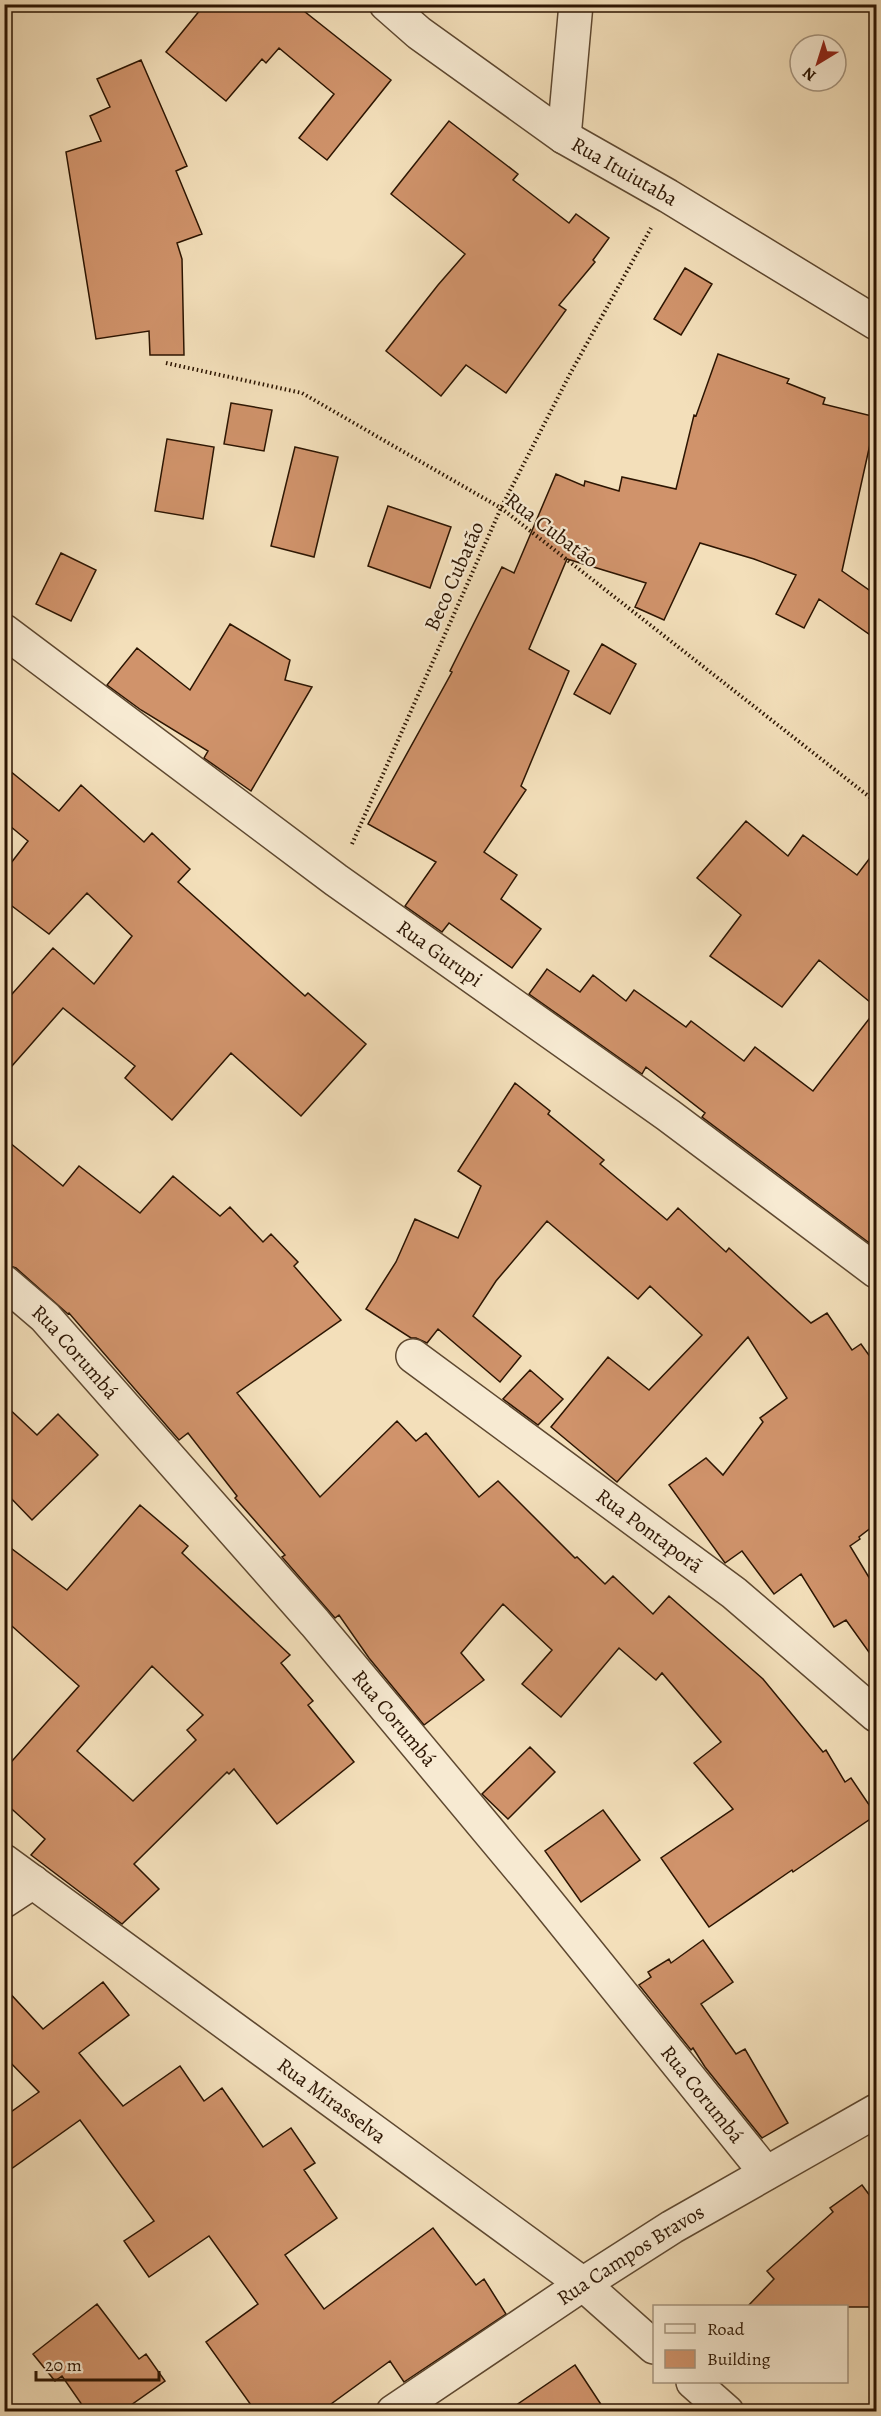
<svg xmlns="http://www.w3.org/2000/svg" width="881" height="2416" font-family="Alegreya,serif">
<rect width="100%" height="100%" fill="#f3dfba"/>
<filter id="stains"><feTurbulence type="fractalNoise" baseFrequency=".00333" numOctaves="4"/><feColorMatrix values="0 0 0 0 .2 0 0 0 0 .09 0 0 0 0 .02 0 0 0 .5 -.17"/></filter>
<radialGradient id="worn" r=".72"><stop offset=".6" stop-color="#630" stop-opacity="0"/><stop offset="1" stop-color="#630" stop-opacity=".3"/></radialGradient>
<path fill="#d0936b" stroke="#2c1502" stroke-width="1.5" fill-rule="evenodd" d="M 205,4 L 295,4 L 391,80 L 327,160 L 299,138 L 334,94 L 279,48 L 266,63 L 262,59 L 226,101 L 166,52 Z
M 141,60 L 187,166 L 176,171 L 202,234 L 177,243 L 182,259 L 184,355 L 150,355 L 149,331 L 96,339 L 66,152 L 101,141 L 90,116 L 110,107 L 97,79 Z
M 449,121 L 518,174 L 513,180 L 569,223 L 576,214 L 609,238 L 593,260 L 595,262 L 559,305 L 566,310 L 506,393 L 466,365 L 441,396 L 386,351 L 438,285 L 465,254 L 391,194 Z
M 685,268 L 712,284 L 681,335 L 654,319 Z
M 718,354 L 789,379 L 787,383 L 825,398 L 823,404 L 876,417 L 842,571 L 876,595 L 876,639 L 819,599 L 804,628 L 776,614 L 796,575 L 754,559 L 700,543 L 664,620 L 635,607 L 646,583 L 567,559 L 529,649 L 569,671 L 521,786 L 526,790 L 484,852 L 517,875 L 501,899 L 541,929 L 512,968 L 449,923 L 442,932 L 405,906 L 436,862 L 368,824 L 452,672 L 450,671 L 502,567 L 514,573 L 556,474 L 584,486 L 585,481 L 619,491 L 622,477 L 676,489 L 694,415 L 696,416 Z
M 231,403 L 272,410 L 264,451 L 224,444 Z
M 167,439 L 214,447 L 203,519 L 155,511 Z
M 295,447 L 338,457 L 314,557 L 271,546 Z
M 388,506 L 451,527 L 430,588 L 368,566 Z
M 61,553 L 96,570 L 71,621 L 36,604 Z
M 230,624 L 290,660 L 285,680 L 312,687 L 251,791 L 204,758 L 208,751 L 141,710 L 107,685 L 137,648 L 190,690 Z
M 602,644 L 636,664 L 610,714 L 574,694 Z
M 4,766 L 59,811 L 81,785 L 144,842 L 152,833 L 190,869 L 178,882 L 305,996 L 308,993 L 366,1044 L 301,1116 L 231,1053 L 172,1120 L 125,1078 L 135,1066 L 63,1008 L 4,1075 L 4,1003 L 53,948 L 94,984 L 132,936 L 87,893 L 49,934 L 4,900 L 4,872 L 28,841 L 4,821 Z
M 746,821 L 788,856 L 803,835 L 857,875 L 876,850 L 876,1007 L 819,960 L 782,1007 L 710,956 L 741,915 L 697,878 Z
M 547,969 L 580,992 L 593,975 L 626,1001 L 634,990 L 686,1027 L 691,1021 L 744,1061 L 755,1047 L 813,1091 L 876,1010 L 876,1248 L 702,1117 L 705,1113 L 646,1067 L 642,1074 L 529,994 Z
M 515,1083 L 550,1111 L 548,1114 L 604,1160 L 600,1164 L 667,1220 L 678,1208 L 726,1252 L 729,1248 L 811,1323 L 827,1313 L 852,1350 L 861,1344 L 876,1365 L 876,1524 L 859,1537 L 860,1539 L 850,1546 L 876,1589 L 876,1662 L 846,1620 L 834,1627 L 801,1574 L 774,1594 L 742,1551 L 725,1563 L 669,1485 L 706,1458 L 723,1475 L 763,1422 L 760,1418 L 787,1398 L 748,1337 L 617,1482 L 551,1427 L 608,1357 L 649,1390 L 702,1335 L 650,1286 L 638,1299 L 547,1221 L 496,1281 L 473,1316 L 521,1356 L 500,1382 L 438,1329 L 427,1343 L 416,1338 L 411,1338 L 366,1309 L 396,1262 L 415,1219 L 458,1238 L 481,1186 L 458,1171 Z
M 4,1138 L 63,1186 L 79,1166 L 140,1213 L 173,1176 L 220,1216 L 230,1207 L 263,1242 L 271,1234 L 298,1262 L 294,1266 L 341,1320 L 237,1393 L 320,1497 L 397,1421 L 416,1441 L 426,1433 L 479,1497 L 498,1481 L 575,1558 L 577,1557 L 605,1584 L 613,1576 L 653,1614 L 669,1596 L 763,1679 L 823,1752 L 826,1750 L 845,1782 L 851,1778 L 876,1815 L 793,1872 L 792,1870 L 709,1927 L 661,1858 L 733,1809 L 694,1763 L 721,1742 L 662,1673 L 656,1680 L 619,1648 L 561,1717 L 522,1684 L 552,1650 L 503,1604 L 461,1653 L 484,1680 L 424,1725 L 369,1658 L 339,1615 L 335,1618 L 282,1557 L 285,1555 L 235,1498 L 237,1496 L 188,1433 L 179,1440 L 69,1313 L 68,1314 L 16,1268 L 4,1264 Z
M 530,1370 L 563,1399 L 538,1425 L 503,1399 Z
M 4,1404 L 37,1435 L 58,1414 L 98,1455 L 32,1520 L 4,1491 Z
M 140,1505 L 188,1546 L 182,1553 L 290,1655 L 281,1663 L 313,1701 L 308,1705 L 354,1762 L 277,1824 L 234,1769 L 229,1774 L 227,1772 L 134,1864 L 159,1889 L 122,1924 L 31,1855 L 45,1839 L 4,1802 L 4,1770 L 79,1686 L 4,1619 L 4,1543 L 67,1590 ZM 152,1666 L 203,1715 L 187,1730 L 196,1740 L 133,1801 L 77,1751 Z
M 530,1747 L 555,1772 L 508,1819 L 482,1794 Z
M 603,1810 L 640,1860 L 581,1902 L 545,1851 Z
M 703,1940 L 733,1982 L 701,2004 L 736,2054 L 745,2049 L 788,2123 L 762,2138 L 705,2067 L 693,2048 L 691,2050 L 639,1985 L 651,1977 L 648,1972 L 669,1959 L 671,1963 Z
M 103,1982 L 129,2015 L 79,2053 L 123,2106 L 180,2066 L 204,2101 L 222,2088 L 263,2147 L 291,2128 L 315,2163 L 304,2170 L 337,2218 L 285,2255 L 324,2309 L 433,2228 L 476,2285 L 484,2279 L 506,2314 L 404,2382 L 390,2361 L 320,2412 L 256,2412 L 206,2342 L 258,2304 L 209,2236 L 149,2277 L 124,2241 L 154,2221 L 80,2120 L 4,2174 L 4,2117 L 39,2092 L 4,2056 L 4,1987 L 43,2029 Z
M 862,2185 L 876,2204 L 876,2307 L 747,2307 L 774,2279 L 767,2271 L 833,2212 L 830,2208 Z
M 97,2304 L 139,2359 L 146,2354 L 165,2381 L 121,2412 L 87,2412 L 62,2376 L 55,2381 L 33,2354 Z
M 575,2365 L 606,2412 L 506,2412 Z"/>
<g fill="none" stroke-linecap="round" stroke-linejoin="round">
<g stroke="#5e4830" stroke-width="36">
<g id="minor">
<path id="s1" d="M 386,4 L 419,33 L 564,137 L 668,196 L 876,323"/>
<path d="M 564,137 L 576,4"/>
<path id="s2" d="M 4,1282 L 45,1317 L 315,1623 L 532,1883 L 766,2173"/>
<path id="s3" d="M 413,1356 L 734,1593 L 876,1715"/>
<path id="s4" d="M 4,1861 L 583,2284 L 654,2347"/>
<path d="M 4,1901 L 33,1882"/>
<path d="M 693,2382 L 727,2412"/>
</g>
</g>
<g stroke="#5e4830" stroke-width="36">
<g id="tertiary">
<path id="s5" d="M 4,631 L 336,880 L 668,1115 L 876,1271"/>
<path id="s6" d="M 393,2412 L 583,2284 L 672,2227 L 876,2111"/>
</g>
</g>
<path stroke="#2c1502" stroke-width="4" stroke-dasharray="1.5 3" stroke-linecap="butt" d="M 166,363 L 302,393 L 501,508 L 876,802
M 352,844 L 501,508 L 570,374 L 651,228"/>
<use href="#minor" stroke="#f7ead2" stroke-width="33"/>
<use href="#tertiary" stroke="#f7ead2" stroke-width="33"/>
</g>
<g text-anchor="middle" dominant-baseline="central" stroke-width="4.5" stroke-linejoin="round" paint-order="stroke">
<g font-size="21" fill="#2c1502" stroke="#f7ead2">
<text stroke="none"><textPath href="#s1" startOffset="292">Rua Ituiutaba</textPath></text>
<text transform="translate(552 530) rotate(37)">Rua Cubatão</text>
<text transform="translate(454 576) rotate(-66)">Beco Cubatão</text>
<text stroke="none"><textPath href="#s5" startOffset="542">Rua Gurupi</textPath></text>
<text stroke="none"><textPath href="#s2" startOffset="100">Rua Corumbá</textPath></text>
<text stroke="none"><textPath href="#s3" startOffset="294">Rua Pontaporã</textPath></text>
<text stroke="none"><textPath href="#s2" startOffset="586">Rua Corumbá</textPath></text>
<text stroke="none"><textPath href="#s2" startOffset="1072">Rua Corumbá</textPath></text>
<text stroke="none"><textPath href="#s4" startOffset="406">Rua Mirasselva</textPath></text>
<text stroke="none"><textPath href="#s6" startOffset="285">Rua Campos Bravos</textPath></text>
</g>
</g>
<rect width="881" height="2416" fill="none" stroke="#f3dfba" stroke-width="24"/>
<rect x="6" y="6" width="869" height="2404" fill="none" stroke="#2c1502" stroke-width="3"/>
<rect x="12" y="12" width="857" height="2392" fill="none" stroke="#2c1502" stroke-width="1.5"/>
<rect x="653" y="2305" width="195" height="78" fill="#f7ead2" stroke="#a6957f" stroke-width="1.5"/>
<rect x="665" y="2324" width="30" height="9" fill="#f7ead2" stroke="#a6957f" stroke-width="1.5"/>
<text x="707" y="2335" font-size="18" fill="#2c1502">Road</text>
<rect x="665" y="2350" width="30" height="18" fill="#d0936b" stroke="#a6957f" stroke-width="1.5"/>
<text x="707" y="2365" font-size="18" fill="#2c1502">Building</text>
<g transform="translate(818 63) rotate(218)"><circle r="28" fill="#f7ead2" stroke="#a6957f" stroke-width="1.5"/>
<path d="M0-4.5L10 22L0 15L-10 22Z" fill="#8f2418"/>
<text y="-9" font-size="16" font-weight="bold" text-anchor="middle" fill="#2c1502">N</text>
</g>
<path d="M36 2371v9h123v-9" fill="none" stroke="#2c1502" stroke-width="3"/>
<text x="45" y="2371" font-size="18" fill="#2c1502" stroke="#f7ead2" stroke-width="4.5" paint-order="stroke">20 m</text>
<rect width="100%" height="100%" filter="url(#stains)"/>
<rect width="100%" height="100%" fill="url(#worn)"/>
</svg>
